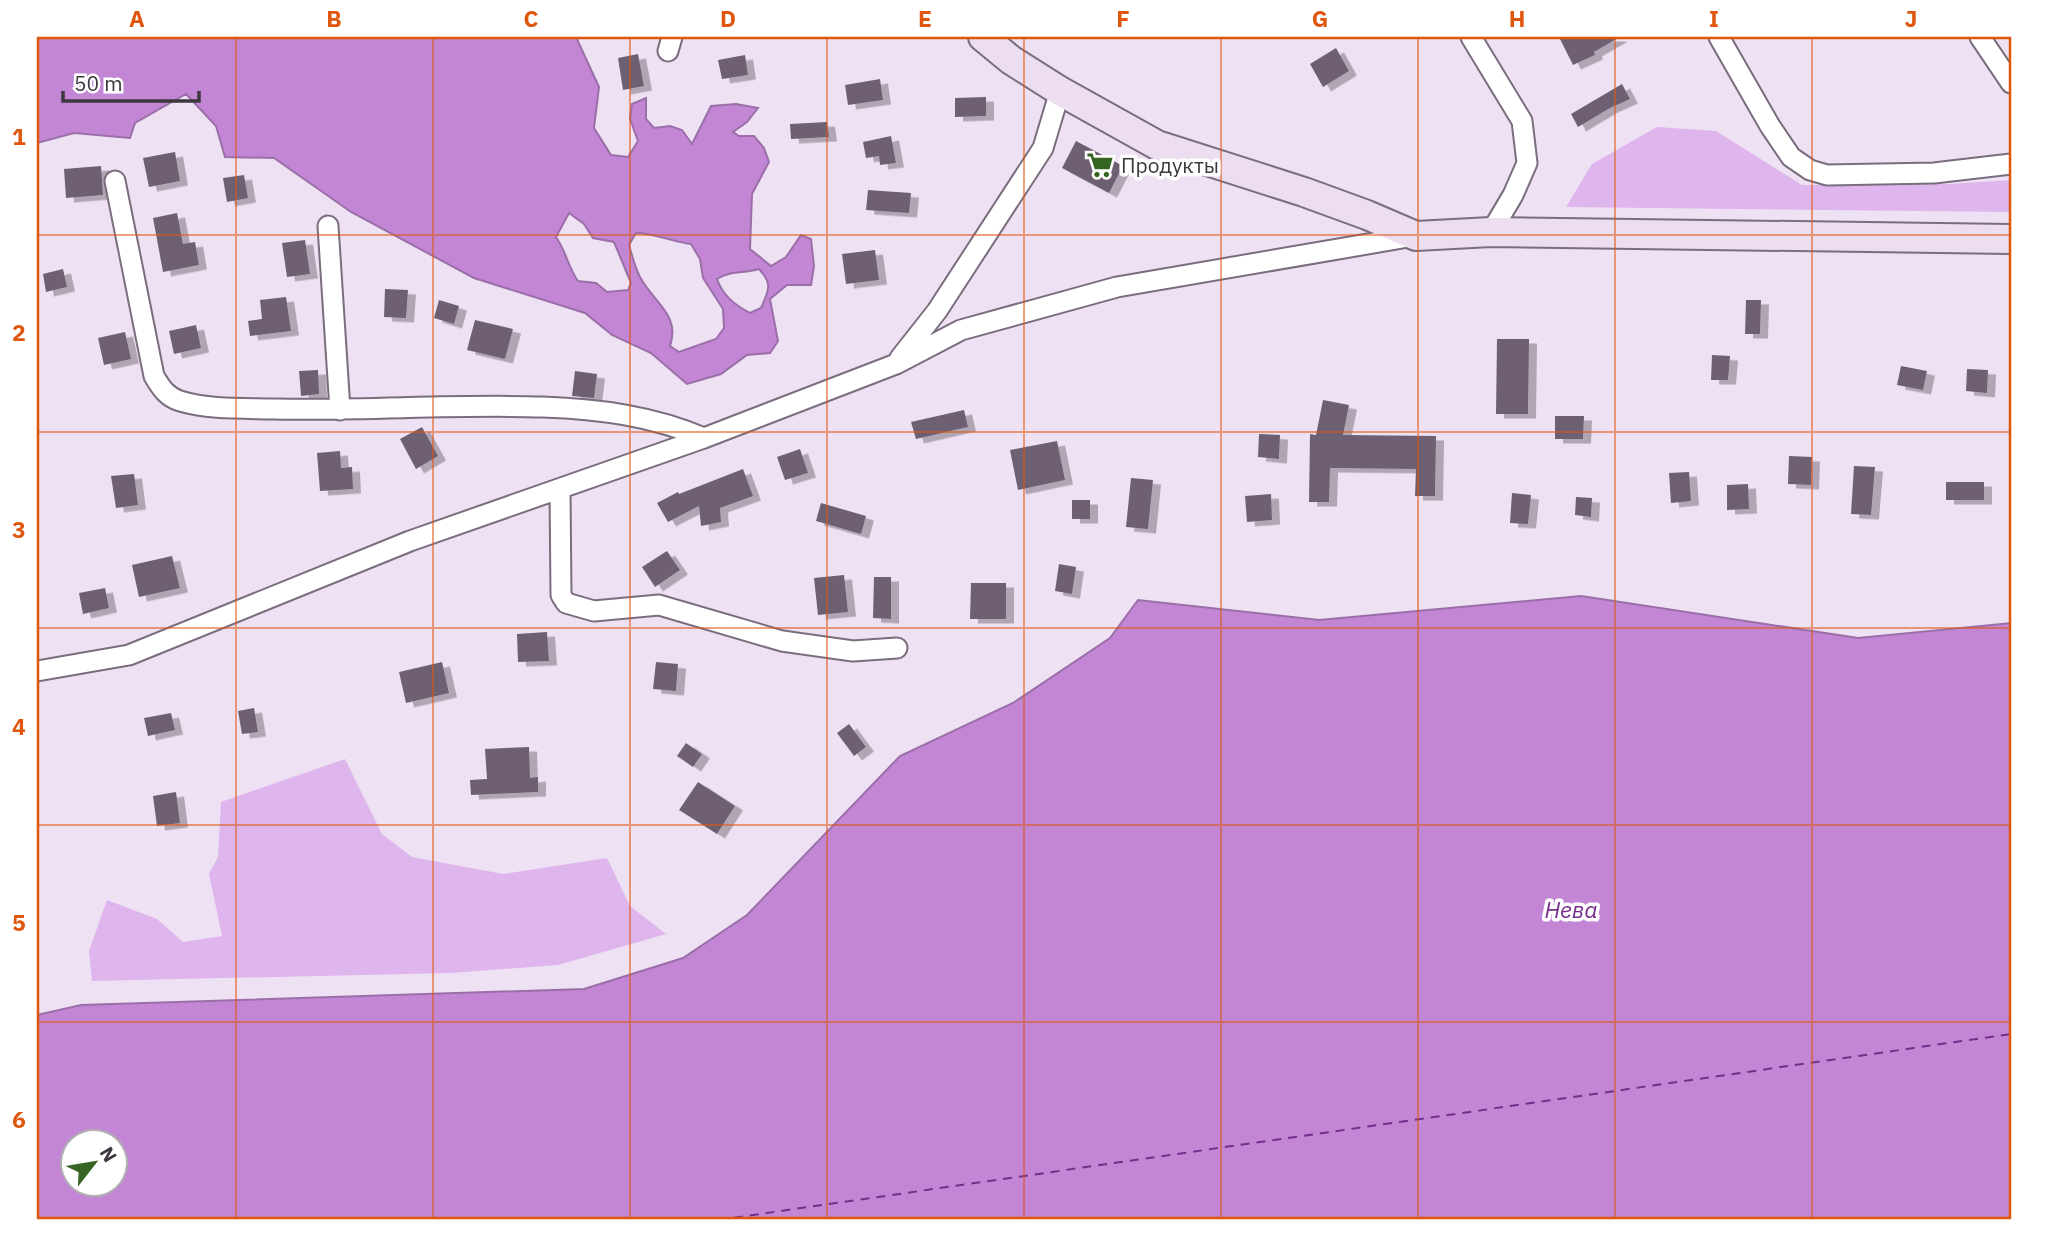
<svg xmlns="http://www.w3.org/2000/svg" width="2048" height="1257" font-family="'IBM Plex Sans',sans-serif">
<defs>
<filter id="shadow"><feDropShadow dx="8" dy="4.5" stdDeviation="0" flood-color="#0004"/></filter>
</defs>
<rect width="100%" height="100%" fill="#efe1f4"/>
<path fill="#deb5ec" d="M 1657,127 L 1716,131 L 1802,185 L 1950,184 L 2011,180 L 2011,212 L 1566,207 L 1592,164 Z
M 345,759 L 382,834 L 412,857 L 503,874 L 607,858 L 630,906 L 666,934 L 558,965 L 451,973 L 92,981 L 89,951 L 107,900 L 157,919 L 183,942 L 222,936 L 209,874 L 218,857 L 221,802 Z"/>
<path fill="#c286d5" stroke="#9a6fa8" stroke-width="2" fill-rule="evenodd" d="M 37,37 L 576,37 L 599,87 L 594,128 L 611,155 L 628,157 L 638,141 L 630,119 L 632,104 L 646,98 L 646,119 L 654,128 L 670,126 L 682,130 L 692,144 L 711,106 L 736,104 L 758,108 L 747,122 L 733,132 L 739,136 L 754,136 L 764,148 L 769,162 L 752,194 L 750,249 L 771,266 L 786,257 L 801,235 L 811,239 L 814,266 L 811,285 L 787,285 L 770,299 L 778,341 L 770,353 L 747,355 L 721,374 L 687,384 L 651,353 L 612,335 L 585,313 L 474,278 L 351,212 L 274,158 L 225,157 L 216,126 L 186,94 L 135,123 L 130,138 L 74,133 L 37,143 ZM 569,213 L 584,224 L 593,238 L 614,242 L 631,283 L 628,290 L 607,292 L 596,283 L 578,281 C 568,267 566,251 556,237 ZM 636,233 C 655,233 672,242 691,244 L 700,259 L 703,278 L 723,309 L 724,328 L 716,339 L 679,352 L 670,346 C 681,315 653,302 640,277 C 635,267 632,256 629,245 ZM 759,269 C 773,284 769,290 761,308 L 750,313 C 735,305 723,296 717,279 C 732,270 743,274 759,269 Z
M 1581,596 L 1858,638 L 2011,623 L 2011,1220 L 37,1220 L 37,1015 L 81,1005 L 584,989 L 683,958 L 747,915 L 900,756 L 1013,703 L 1110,638 L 1138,600 L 1319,620 ZM 74,1142 L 116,1142 L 116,1184 L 74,1184 Z"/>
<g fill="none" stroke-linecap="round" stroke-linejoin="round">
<path stroke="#762e8b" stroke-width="2" stroke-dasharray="9 7" stroke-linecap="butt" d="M 718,1220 L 2011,1034"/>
</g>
<path fill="#6e6172" filter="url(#shadow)" d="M 1559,37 L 1620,37 L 1594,52 L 1595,55 L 1573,65 Z
M 1336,48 L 1349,71 L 1323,87 L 1310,64 Z
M 638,54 L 644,86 L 623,90 L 618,58 Z
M 745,55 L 748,75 L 722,79 L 718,60 Z
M 880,79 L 883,100 L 848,105 L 845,85 Z
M 1622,84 L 1630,99 L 1610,108 L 1578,127 L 1571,114 Z
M 986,97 L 986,116 L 955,117 L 955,98 Z
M 827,122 L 829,137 L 791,139 L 790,124 Z
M 891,136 L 896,163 L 880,165 L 879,156 L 866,158 L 863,142 Z
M 1076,141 L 1123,166 L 1109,193 L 1062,168 Z
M 175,152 L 180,181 L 149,187 L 143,158 Z
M 101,166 L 103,195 L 66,198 L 64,169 Z
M 244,175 L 248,198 L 227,202 L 223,178 Z
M 868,190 L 911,193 L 909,213 L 866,210 Z
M 177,213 L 183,244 L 195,242 L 199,265 L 163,272 L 153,218 Z
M 305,240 L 310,274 L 287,277 L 282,243 Z
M 875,250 L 879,280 L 846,284 L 842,254 Z
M 63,269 L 67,287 L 46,292 L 43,274 Z
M 385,289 L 408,290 L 406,318 L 384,317 Z
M 286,297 L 291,331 L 250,336 L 248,321 L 262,319 L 260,300 Z
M 439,300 L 459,306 L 454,324 L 434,318 Z
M 1746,300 L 1761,300 L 1760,334 L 1745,334 Z
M 475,320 L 513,329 L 505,359 L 467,350 Z
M 196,325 L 201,348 L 174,354 L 169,331 Z
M 125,332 L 131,359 L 104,365 L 98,338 Z
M 1497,339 L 1529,339 L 1528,414 L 1496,414 Z
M 1712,355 L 1730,356 L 1728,380 L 1711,380 Z
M 1901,366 L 1927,371 L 1923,390 L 1897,385 Z
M 1967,369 L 1988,370 L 1987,393 L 1966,391 Z
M 318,370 L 319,394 L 301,396 L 299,371 Z
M 575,371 L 597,374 L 594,398 L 572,396 Z
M 1323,400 L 1349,405 L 1343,435 L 1436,436 L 1435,496 L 1415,496 L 1416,469 L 1330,468 L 1329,502 L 1309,502 L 1310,434 L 1316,435 Z
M 964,410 L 968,427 L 916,439 L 911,422 Z
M 1555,416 L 1584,416 L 1583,439 L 1555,439 Z
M 422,427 L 438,456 L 416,469 L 400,439 Z
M 1259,434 L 1280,435 L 1279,459 L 1258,457 Z
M 1057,441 L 1065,480 L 1018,490 L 1010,450 Z
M 800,449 L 808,473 L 785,480 L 777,457 Z
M 340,451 L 341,468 L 352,467 L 353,489 L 320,491 L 317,453 Z
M 1789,456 L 1812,457 L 1811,485 L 1788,484 Z
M 1854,466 L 1875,467 L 1871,515 L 1851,514 Z
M 743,469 L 753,496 L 720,508 L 721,522 L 701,526 L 699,506 L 668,522 L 657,503 L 678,492 L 679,494 Z
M 1689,472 L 1691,501 L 1671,503 L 1669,473 Z
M 134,474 L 138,505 L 116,508 L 111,476 Z
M 1131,478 L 1153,480 L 1148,529 L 1126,527 Z
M 1946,482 L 1984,482 L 1984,500 L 1946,500 Z
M 1748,484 L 1749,509 L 1727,510 L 1727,485 Z
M 1512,493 L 1531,495 L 1528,524 L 1510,523 Z
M 1271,494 L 1272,520 L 1247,522 L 1245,496 Z
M 1576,497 L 1592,498 L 1591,517 L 1575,515 Z
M 1072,500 L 1090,500 L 1090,519 L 1072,519 Z
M 821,503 L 866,516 L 861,534 L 816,521 Z
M 667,551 L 680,570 L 655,587 L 642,567 Z
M 172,556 L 180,588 L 139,597 L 132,565 Z
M 1059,564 L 1076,567 L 1072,594 L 1055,591 Z
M 844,575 L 848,612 L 818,615 L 814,578 Z
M 874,577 L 891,577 L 891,619 L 873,618 Z
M 971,583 L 1006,583 L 1006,619 L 970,619 Z
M 105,588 L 109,608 L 83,614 L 79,593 Z
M 547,632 L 549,661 L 518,662 L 517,634 Z
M 442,662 L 449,693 L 406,703 L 399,672 Z
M 656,662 L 678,664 L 676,691 L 653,689 Z
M 254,708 L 258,732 L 242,734 L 238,711 Z
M 171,713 L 175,730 L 148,736 L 144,718 Z
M 849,724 L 866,747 L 854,756 L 837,733 Z
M 686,743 L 702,754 L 693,767 L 677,756 Z
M 529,747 L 530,778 L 538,777 L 538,792 L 471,795 L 470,780 L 487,779 L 485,749 Z
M 698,782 L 735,806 L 717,834 L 679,810 Z
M 176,792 L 180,823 L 157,826 L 153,796 Z"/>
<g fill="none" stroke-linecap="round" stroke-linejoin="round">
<g stroke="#7a6d7e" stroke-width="23">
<path id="street" d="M 1471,37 L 1522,121 L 1527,163 L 1513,195 L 1491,232
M 1719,37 L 1770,126 L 1791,157 L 1810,170 L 1827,175 L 1934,173 L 2011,164
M 1980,37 L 2011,83
M 668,51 L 672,37
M 115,181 L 154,376 C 161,388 167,397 180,401 C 210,410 245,408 276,409 C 365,411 454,404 543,407 C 599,409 653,416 704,438
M 328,226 L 340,410
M 900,358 L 937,311 L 1043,148 L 1060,91
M 560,490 L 561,595 L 566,603 L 594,611 L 659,605 L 782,641 L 853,651 L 897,648
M 37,671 L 129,655 L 410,541 L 704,438 L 896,364 L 961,330 L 1117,287 L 1414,236"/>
</g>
<g stroke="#7a6d7e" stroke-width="32">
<path id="secondary" d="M 983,37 L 1011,60 L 1060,91 L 1157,145 L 1304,192 L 1367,215 L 1416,236 L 1491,232 L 2011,239"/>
</g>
<use href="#street" stroke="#fff" stroke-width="19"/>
<use href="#secondary" stroke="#ecddf0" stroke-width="28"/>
</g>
<path fill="none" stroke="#df570f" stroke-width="2" stroke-opacity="0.55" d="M 236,37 L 236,1220M 433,37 L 433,1220M 630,37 L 630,1220M 827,37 L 827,1220M 1024,37 L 1024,1220M 1221,37 L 1221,1220M 1418,37 L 1418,1220M 1615,37 L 1615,1220M 1812,37 L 1812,1220M 37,235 L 2011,235M 37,432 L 2011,432M 37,628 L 2011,628M 37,825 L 2011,825M 37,1022 L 2011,1022"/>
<defs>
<g id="supermarket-bare" transform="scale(2.1)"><path d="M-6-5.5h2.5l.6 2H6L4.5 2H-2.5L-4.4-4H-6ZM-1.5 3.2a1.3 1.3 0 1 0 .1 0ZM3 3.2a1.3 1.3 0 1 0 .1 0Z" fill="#366423" stroke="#fff" stroke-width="2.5" paint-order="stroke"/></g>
</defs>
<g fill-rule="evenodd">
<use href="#supermarket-bare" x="1100" y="165"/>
</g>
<g text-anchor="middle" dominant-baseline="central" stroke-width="7" stroke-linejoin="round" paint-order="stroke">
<g font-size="21" fill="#3d383f" stroke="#fff" text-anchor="start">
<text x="1121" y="165">Продукты</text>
</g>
<g font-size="23" font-style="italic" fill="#762e8b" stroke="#fff">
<text x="1571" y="909">Нева</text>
</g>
</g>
<rect width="2048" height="1257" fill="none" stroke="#ffffff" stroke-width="77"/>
<g transform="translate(94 1163) rotate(59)"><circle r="33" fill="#ffffff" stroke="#b1afb2" stroke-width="2"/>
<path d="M0-5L12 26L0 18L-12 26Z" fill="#366423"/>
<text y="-10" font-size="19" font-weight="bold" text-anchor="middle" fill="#3d383f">N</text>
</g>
<path d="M63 91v10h136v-10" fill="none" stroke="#3d383f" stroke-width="3.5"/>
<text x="74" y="91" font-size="21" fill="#3d383f" stroke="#ffffff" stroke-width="5" paint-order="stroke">50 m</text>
<rect x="38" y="38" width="1972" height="1180" fill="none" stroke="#df570f" stroke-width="2.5"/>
<g font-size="23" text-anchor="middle" font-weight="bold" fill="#df570f">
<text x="137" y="27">A</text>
<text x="334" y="27">B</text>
<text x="531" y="27">C</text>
<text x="728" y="27">D</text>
<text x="925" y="27">E</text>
<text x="1123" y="27">F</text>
<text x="1320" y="27">G</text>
<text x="1517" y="27">H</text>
<text x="1714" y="27">I</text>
<text x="1911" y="27">J</text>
<text x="19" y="145">1</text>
<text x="19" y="341">2</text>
<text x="19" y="538">3</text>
<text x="19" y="735">4</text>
<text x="19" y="931">5</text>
<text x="19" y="1128">6</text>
</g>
</svg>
